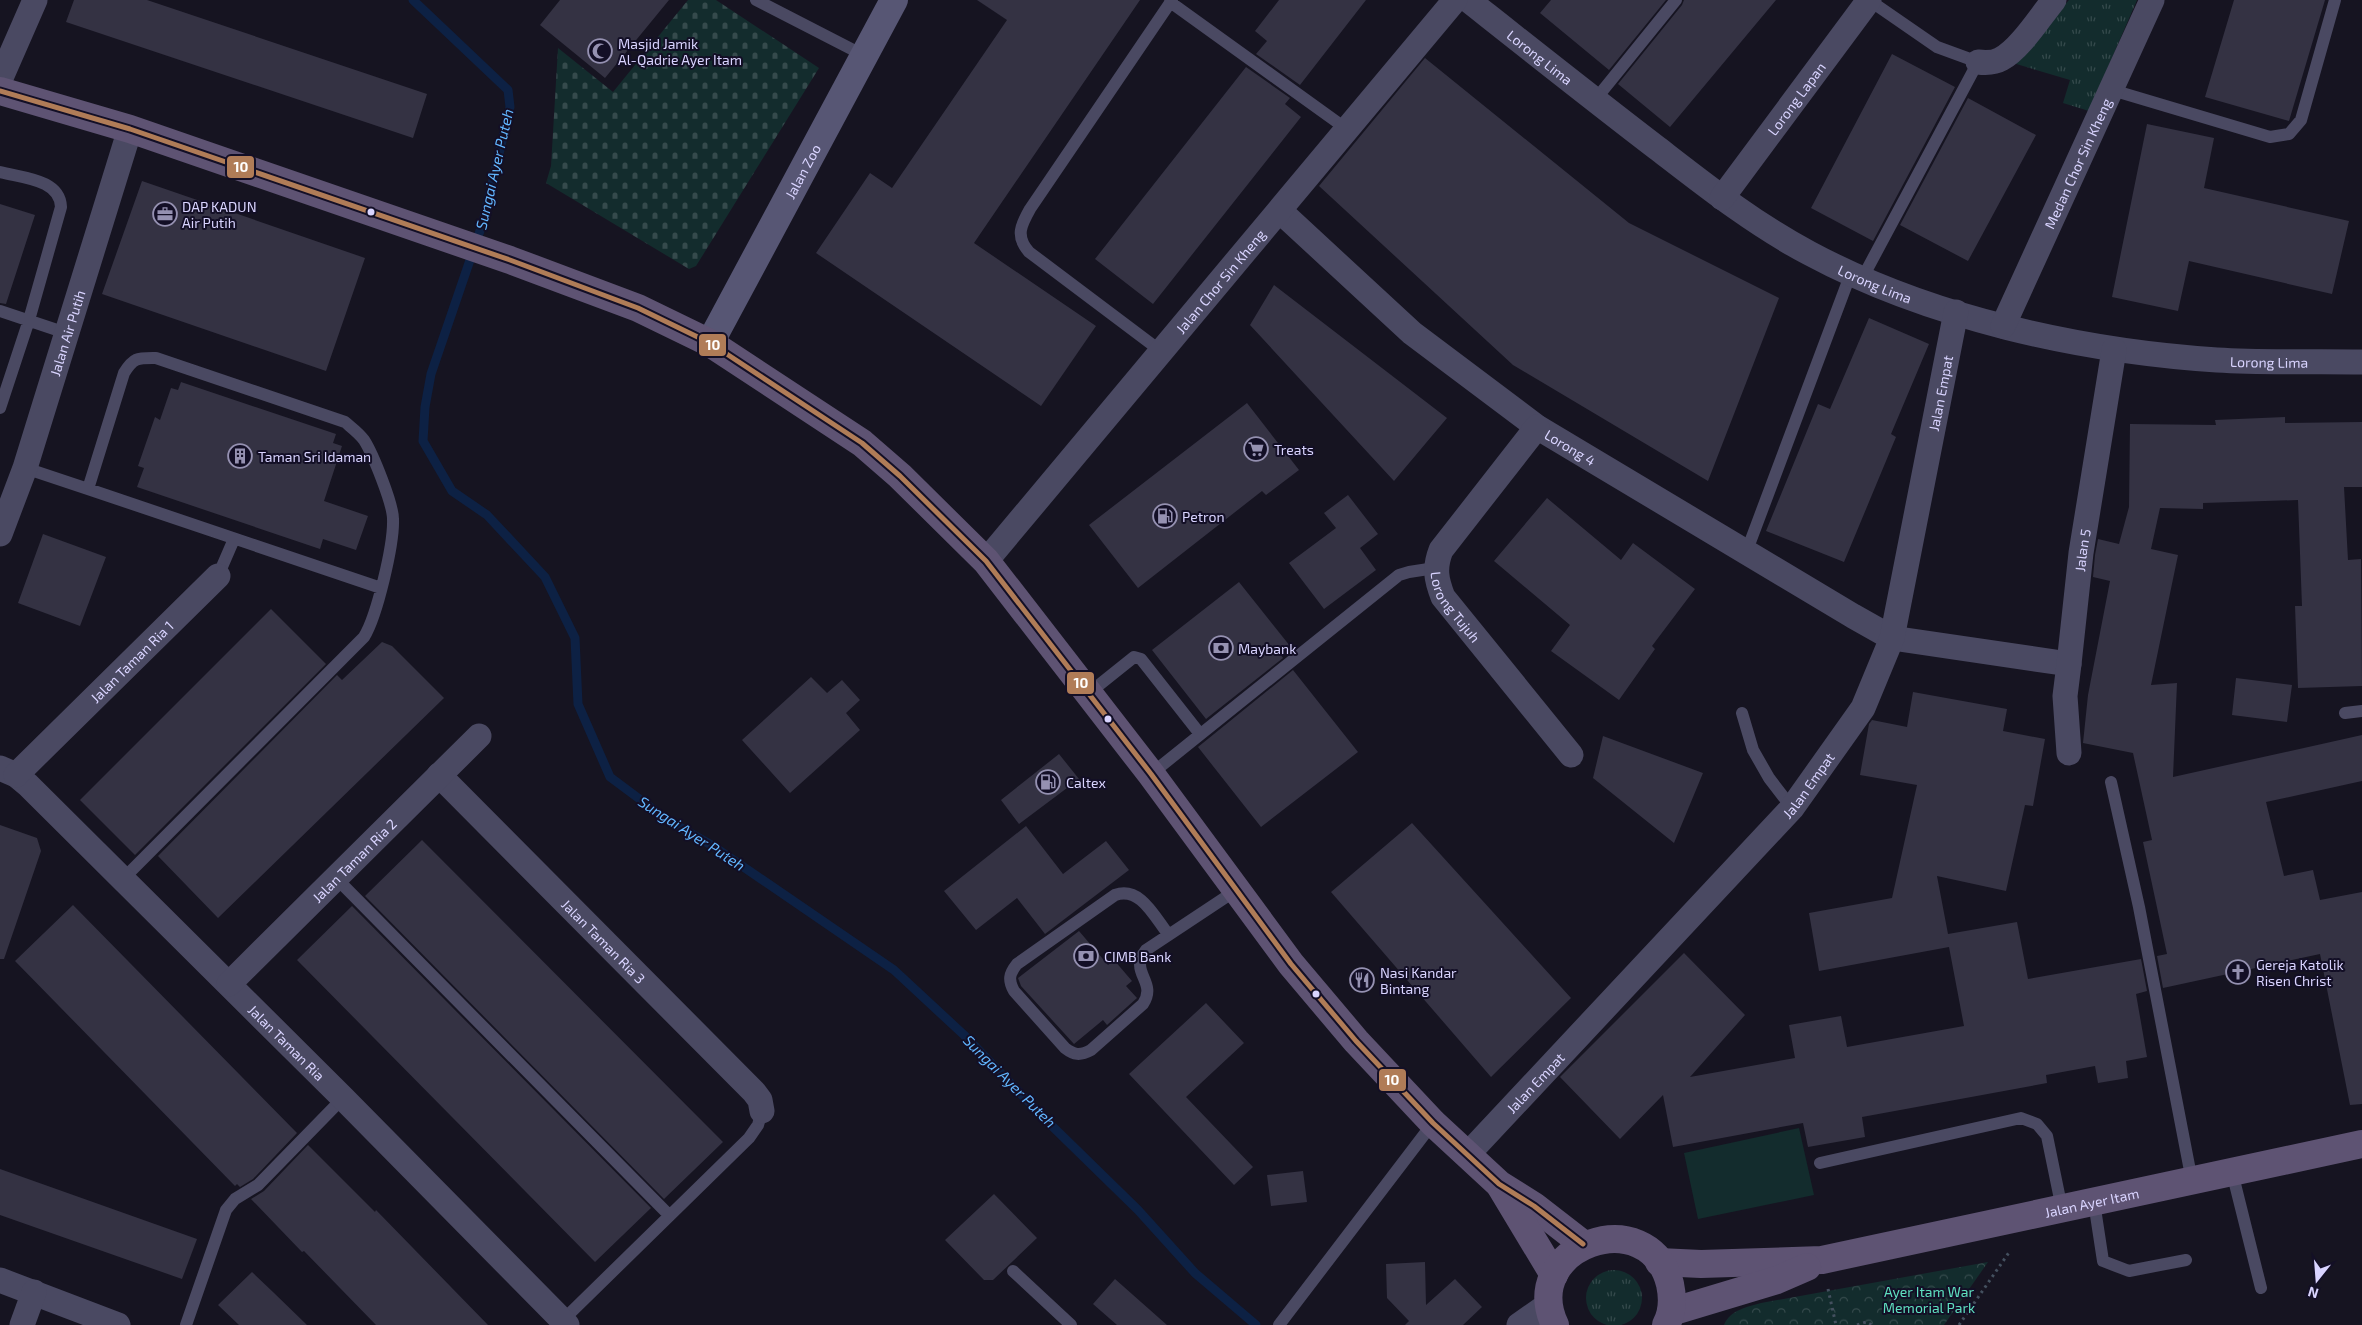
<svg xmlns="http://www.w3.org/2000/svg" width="2362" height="1325" font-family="'Exo 2',sans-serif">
<defs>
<pattern id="grass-tufts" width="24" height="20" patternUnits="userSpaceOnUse" patternTransform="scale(1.25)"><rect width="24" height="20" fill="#132c2d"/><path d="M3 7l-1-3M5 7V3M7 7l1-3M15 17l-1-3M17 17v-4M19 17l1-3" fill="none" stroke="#354a4c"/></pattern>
<pattern id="forest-crowns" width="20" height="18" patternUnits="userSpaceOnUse" patternTransform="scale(1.25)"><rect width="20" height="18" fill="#132c2d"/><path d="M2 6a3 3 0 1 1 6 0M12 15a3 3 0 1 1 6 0" fill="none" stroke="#354a4c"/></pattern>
<pattern id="cemetery-stones" width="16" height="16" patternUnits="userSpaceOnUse" patternTransform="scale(1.25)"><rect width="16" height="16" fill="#132c2d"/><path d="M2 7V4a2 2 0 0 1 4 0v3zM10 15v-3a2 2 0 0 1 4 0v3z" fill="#354a4c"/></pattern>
</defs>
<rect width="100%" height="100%" fill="#161421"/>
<path fill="url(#grass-tufts)" d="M 2069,0 L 2137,0 L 2089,111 L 2063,103 L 2070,80 L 2013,63 Z
M1586 1298a28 28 0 1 1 56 0a28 28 0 1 1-56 0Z"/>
<path fill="url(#forest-crowns)" d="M 1988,1262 L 1944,1325 L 1724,1325 C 1730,1310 1747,1307 1761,1303 Z"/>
<path fill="url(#cemetery-stones)" d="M 688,0 L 716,0 L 819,68 L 696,266 L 689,269 L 546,183 L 551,166 L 558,48 L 613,92 Z"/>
<path fill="#132c2d" d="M 1799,1128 L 1814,1195 L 1698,1219 L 1684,1153 Z"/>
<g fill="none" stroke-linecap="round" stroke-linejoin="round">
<path stroke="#0d2144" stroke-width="9" d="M 413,0 L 508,90 L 510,107 L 483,222 L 431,374 L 425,407 L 423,441 L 452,491 L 487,515 L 545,577 L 575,638 L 578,704 L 610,777 L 669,821 L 713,846 L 894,970 L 964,1035 L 1050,1124 L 1138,1210 L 1195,1273 L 1256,1325"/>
</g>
<path fill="#343243" d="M 74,0 L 147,0 L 427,94 L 413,138 L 66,22 Z
M 560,0 L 669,0 L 605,78 L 540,25 Z
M 977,0 L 1140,0 L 974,243 L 1096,326 L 1041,406 L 816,253 L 870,173 L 892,188 L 1007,20 Z
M 1279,0 L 1366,0 L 1300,85 L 1256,54 L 1267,41 L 1255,31 Z
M 1551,0 L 1666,0 L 1609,70 L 1540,13 Z
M 1684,0 L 1776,0 L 1670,127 L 1618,84 L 1682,5 Z
M 2234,0 L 2325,0 L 2289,121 L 2205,97 Z
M 1892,54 L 1955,87 L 1873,241 L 1811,208 Z
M 1425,58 L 1629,223 L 1779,298 L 1708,481 L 1513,365 L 1319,186 Z
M 1246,67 L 1290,98 L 1285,104 L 1301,117 L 1153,304 L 1095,259 Z
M 1968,98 L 2036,135 L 1968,261 L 1900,225 Z
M 2147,124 L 2214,138 L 2204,188 L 2349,221 L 2332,294 L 2189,261 L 2178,311 L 2112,297 Z
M 142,181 L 365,258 L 326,371 L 102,294 Z
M 0,204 L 35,215 L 6,304 L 0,303 Z
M 1274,285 L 1447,418 L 1394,481 L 1250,325 Z
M 1869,318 L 1929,344 L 1891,434 L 1896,437 L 1844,562 L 1766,531 L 1818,404 L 1830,409 Z
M 181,382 L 336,434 L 333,443 L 342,446 L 324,501 L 368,516 L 356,550 L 323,539 L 320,549 L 137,487 L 144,468 L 138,466 L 155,417 L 160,420 L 171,388 L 178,390 Z
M 1247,403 L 1299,470 L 1266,495 L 1262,491 L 1138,588 L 1089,525 Z
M 2285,417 L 2285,423 L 2362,422 L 2362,487 L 2344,487 L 2348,560 L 2361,559 L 2362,686 L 2298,688 L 2295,606 L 2302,606 L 2298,500 L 2203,503 L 2203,509 L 2160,508 L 2151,549 L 2178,555 L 2151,685 L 2177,683 L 2173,777 L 2362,735 L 2362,781 L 2266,802 L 2284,876 L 2313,870 L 2320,900 L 2362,892 L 2362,1104 L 2350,1105 L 2320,954 L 2163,988 L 2157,956 L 2167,954 L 2143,842 L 2152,840 L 2133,753 L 2083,743 L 2088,695 L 2110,581 L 2093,577 L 2095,555 L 2098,539 L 2119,544 L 2129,507 L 2130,424 L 2216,425 L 2215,420 Z
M 1348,495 L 1378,534 L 1360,548 L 1376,570 L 1324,609 L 1289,563 L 1336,528 L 1324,513 Z
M 1547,498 L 1621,560 L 1633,543 L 1695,589 L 1652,646 L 1655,649 L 1619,700 L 1551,651 L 1570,625 L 1494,561 Z
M 43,534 L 106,557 L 80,626 L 18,603 Z
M 1239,582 L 1290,646 L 1280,654 L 1283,658 L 1206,719 L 1152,650 Z
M 271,609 L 326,664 L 135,855 L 80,800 Z
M 382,642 L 392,646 L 444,698 L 218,918 L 158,856 L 337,675 L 342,680 Z
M 1293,670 L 1358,752 L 1261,827 L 1198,747 Z
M 811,677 L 827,693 L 842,680 L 860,700 L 846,713 L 860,730 L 790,793 L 742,740 Z
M 2236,678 L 2292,685 L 2287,722 L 2232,715 Z
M 1913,692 L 2007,709 L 2003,731 L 2045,739 L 2033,806 L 2025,805 L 2006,891 L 1937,876 L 1948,934 L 2017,922 L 2028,979 L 2141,959 L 2147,991 L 2136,994 L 2147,1057 L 2126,1061 L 2128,1078 L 2098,1083 L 2095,1066 L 2046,1075 L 2047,1083 L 1862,1117 L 1865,1137 L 1808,1147 L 1803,1123 L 1673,1147 L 1663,1095 L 1620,1139 L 1560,1077 L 1684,953 L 1745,1015 L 1690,1077 L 1795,1058 L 1789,1025 L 1841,1016 L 1847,1047 L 1964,1026 L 1949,947 L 1819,971 L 1809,913 L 1892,898 L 1917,785 L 1860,775 L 1869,724 L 1872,720 L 1907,727 Z
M 1603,736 L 1703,773 L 1674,843 L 1593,778 Z
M 1059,754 L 1079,779 L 1019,824 L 1001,800 Z
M 1412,823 L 1571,998 L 1491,1077 L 1331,892 Z
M 0,825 L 37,838 L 41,851 L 4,959 L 0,959 Z
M 1026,826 L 1063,874 L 1106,841 L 1129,870 L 1045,934 L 1017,898 L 976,930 L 944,891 Z
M 422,840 L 723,1142 L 664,1199 L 365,896 Z
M 73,905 L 297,1133 L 253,1179 L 240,1187 L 237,1184 L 235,1186 L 15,961 Z
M 352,906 L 651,1208 L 595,1262 L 297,960 Z
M 1079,931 L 1108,965 L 1114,960 L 1132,981 L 1126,986 L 1137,998 L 1107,1025 L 1103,1020 L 1074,1044 L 1021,986 L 1018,978 Z
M 1206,1003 L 1244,1043 L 1186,1097 L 1253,1167 L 1234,1185 L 1129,1074 Z
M 308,1145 L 375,1212 L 376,1210 L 488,1325 L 376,1325 L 304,1251 L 302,1252 L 251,1199 L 264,1191 Z
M 0,1169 L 197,1239 L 182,1279 L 0,1215 Z
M 1303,1171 L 1307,1202 L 1271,1206 L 1267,1175 Z
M 994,1194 L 1037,1238 L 993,1280 L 984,1280 L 945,1240 Z
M 1425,1262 L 1426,1305 L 1455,1279 L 1482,1307 L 1463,1325 L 1405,1325 L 1409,1321 L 1387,1298 L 1386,1264 Z
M 252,1272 L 273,1292 L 307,1325 L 239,1325 L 218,1305 Z
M 1115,1279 L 1167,1325 L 1117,1325 L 1093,1304 Z"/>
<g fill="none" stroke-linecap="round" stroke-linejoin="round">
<path stroke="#44505f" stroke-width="3" stroke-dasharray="2.5 4" stroke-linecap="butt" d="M 1828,1289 L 1836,1325
M 1857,1325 L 1866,1322 L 1872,1325
M 1959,1325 L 2010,1251"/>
<path stroke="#4a4962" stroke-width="12" d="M 756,0 L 865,56
M 1170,2 L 1348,130
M 2112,90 L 2270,137 L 2289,134 L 2301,120 L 2335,0
M 1595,100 L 1676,0
M 0,172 C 22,178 60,179 61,207 L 29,320 L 0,408
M 1863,277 L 1978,62 L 1937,47 L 1869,0
M 0,311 L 66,333
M 1162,352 L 1029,252 C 1015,236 1021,225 1030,209 L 1172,0
M 25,468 L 88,489 L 124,373 C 134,357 138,358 156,358 L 345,422 C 352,428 359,433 364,440 C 373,454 393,504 393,519 C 394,544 377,616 364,637 L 124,878
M 88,489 L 381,588
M 1746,553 L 1851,273
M 218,576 L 234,539
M 1089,693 L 1134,657 L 1141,659 L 1200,734
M 1742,713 L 1753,750 L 1769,778 L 1792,808
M 2345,713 L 2362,711
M 1151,774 L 1399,575 L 1409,572 L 1435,568
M 2111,782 L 2139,907 L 2192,1181
M 336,878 L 669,1215
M 1168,934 C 1154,916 1140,886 1115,895 L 1017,964 C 1009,974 1008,980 1014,991 L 1065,1048 C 1074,1055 1080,1056 1091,1050 L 1143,1004 C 1158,981 1128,973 1146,950 L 1235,891
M 1820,1163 L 2021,1118 L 2037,1124 L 2047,1136 L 2062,1209
M 2232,1172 L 2261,1288
M 2094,1202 L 2103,1261 L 2129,1271 L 2186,1260
M 1013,1271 L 1071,1325
M 562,1321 L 749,1138 L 758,1125 L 762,1111
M 186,1325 L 226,1210 L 235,1199 L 258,1185 L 343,1098
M 1279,1325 L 1433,1123"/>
<g stroke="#4a4962" stroke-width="25">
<path id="s1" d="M 1468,0 C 1530,49 1593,99 1657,148 C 1705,185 1754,224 1809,253 C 1930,318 2081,351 2217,360 C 2265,363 2314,361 2362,362"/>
<path d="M 1978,62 C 1986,63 1994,63 2001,59 C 2020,49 2040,17 2054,0"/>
<path d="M 0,80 L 35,0"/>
<path id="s2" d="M 1722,198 L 1869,0"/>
<path id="s3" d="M 1280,211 L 1412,333 L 1537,427 L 1853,616 L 1892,638 L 2069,664"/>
<path id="s4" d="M 2003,326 L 2152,0"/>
<path id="s5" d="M 1537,427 L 1441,550 C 1434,568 1436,579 1443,597 L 1571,755"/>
<path id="s6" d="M 0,534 L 25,468 L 130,129"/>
<path id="s7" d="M 986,561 L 1455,0"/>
<path id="s8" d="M 2069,753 L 2065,696 L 2069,664 L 2081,553 L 2114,350"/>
<path id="s9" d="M 0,768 L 16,775 L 28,785 L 343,1098 L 567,1325"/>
<path id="s10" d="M 16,775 L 218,576"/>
<path id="s11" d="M 439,775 L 754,1092 L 760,1100 L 762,1111"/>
<path id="s12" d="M 229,984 L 479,736"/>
<path id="s13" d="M 1468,1154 L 1792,808 L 1863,708 L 1892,638 L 1956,312"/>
<path d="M 0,1280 L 118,1325"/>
<path d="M 22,1325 L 34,1292"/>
<path d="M 1519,1325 L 1549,1304"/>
</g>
<path stroke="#575674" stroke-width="28" id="s14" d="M 710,343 L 894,0"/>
<g stroke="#5e5373" stroke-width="28">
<path d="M 0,91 L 130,129 L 510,260 L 638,308 L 710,343 L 862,443 L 900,476 L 986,561 L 1151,774 L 1291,964 L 1356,1041 L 1433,1123 L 1499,1184 L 1534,1206 L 1583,1244"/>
<path d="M 1501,1187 L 1554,1275"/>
<path id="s15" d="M 1659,1262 L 1701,1264 L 1822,1260 L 2362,1144"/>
<path d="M 1671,1312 L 1777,1280 L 1807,1267"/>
<path d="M 1555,1325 C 1518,1246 1649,1200 1670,1284 C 1673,1298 1673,1312 1666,1325"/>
</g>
<g stroke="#130f26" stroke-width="9">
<path id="bus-1" d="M 0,91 L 130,129 L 510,260 L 638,308 L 710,343 L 862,443 L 900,476 L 986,561 L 1151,774 L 1291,964 L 1356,1041 L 1433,1123 L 1499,1184 L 1534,1206 L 1583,1244"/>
</g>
<use href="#bus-1" stroke="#b07c57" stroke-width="5"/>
</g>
<defs>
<g id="mosque-ring" transform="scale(1.25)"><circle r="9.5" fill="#130f26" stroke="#9591b1" stroke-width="1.5"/><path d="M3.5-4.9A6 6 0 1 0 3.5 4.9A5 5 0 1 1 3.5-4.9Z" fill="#9591b1"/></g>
<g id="office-ring" transform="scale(1.25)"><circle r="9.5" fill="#130f26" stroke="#9591b1" stroke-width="1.5"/><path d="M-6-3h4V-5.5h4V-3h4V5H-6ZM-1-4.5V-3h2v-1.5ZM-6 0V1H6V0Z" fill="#9591b1"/></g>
<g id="supermarket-ring" transform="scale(1.25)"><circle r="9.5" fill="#130f26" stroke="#9591b1" stroke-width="1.5"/><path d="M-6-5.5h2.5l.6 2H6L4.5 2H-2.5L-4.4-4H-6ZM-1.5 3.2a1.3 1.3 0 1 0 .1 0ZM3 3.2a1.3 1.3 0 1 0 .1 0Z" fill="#9591b1"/></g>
<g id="building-ring" transform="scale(1.25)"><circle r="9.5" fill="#130f26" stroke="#9591b1" stroke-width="1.5"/><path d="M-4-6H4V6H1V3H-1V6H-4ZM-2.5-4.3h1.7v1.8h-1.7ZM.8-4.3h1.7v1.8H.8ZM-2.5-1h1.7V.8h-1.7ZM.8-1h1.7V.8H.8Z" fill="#9591b1"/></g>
<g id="fuel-ring" transform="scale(1.25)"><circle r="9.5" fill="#130f26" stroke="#9591b1" stroke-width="1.5"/><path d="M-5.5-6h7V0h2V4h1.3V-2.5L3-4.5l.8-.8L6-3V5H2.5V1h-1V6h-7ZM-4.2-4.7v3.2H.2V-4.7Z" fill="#9591b1"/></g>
<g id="bank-ring" transform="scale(1.25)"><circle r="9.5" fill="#130f26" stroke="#9591b1" stroke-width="1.5"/><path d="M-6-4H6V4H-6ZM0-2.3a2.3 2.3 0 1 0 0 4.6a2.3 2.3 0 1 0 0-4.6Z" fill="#9591b1"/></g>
<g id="church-ring" transform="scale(1.25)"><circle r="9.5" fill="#130f26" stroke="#9591b1" stroke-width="1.5"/><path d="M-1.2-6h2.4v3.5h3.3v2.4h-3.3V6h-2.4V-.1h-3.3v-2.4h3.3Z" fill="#9591b1"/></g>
<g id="restaurant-ring" transform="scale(1.25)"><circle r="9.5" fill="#130f26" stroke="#9591b1" stroke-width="1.5"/><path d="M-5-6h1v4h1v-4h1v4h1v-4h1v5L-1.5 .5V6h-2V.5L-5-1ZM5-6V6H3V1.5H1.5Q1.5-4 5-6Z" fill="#9591b1"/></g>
</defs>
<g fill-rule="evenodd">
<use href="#mosque-ring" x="600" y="51"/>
<use href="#office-ring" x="165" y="214"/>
<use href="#supermarket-ring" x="1256" y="449"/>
<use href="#building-ring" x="240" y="456"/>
<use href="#fuel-ring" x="1165" y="516"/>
<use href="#bank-ring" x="1221" y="648"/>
<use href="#fuel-ring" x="1048" y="782"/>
<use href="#bank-ring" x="1086" y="956"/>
<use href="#church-ring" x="2238" y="972"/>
<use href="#restaurant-ring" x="1362" y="980"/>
</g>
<g fill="#d9d4ff" stroke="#130f26" stroke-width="2">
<circle cx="371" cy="212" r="4.5"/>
<circle cx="1108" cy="719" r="4.5"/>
<circle cx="1316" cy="994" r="4.5"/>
</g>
<g text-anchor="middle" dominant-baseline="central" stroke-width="4" stroke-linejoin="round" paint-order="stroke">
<g font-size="14" fill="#d9d4ff" stroke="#130f26" text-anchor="start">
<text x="618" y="43">Masjid Jamik<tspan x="618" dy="16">Al-Qadrie Ayer Itam</tspan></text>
<text x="182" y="206">DAP KADUN<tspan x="182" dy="16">Air Putih</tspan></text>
<text x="1274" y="449">Treats</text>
<text x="258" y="456">Taman Sri Idaman</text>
<text x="1182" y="516">Petron</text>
<text x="1238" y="648">Maybank</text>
<text x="1066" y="782">Caltex</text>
<text x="1104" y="956">CIMB Bank</text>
<text x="2256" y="964">Gereja Katolik<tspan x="2256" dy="16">Risen Christ</tspan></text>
<text x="1380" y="972">Nasi Kandar<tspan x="1380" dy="16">Bintang</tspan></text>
</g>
<g font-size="14" fill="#d9d4ff" stroke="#130f26">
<text stroke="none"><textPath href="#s1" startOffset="92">Lorong Lima</textPath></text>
<text stroke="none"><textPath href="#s2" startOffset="124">Lorong Lapan</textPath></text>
<text stroke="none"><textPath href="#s4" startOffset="179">Medan Chor Sin Kheng</textPath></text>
<text stroke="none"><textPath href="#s14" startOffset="195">Jalan Zoo</textPath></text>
<text stroke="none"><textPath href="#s7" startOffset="365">Jalan Chor Sin Kheng</textPath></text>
<text stroke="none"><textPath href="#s1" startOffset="498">Lorong Lima</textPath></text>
<text stroke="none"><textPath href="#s6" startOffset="212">Jalan Air Putih</textPath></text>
<text stroke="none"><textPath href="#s1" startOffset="902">Lorong Lima</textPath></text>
<text stroke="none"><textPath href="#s13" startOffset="922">Jalan Empat</textPath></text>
<text stroke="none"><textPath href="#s3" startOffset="375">Lorong 4</textPath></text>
<text stroke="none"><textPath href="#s8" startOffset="204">Jalan 5</textPath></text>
<text stroke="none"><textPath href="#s5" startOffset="219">Lorong Tujuh</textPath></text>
<text stroke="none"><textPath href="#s10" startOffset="162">Jalan Taman Ria 1</textPath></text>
<text stroke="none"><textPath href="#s13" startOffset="502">Jalan Empat</textPath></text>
<text stroke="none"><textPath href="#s12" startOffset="176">Jalan Taman Ria 2</textPath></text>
<text stroke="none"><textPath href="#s11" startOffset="234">Jalan Taman Ria 3</textPath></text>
<text stroke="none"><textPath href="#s9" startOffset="398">Jalan Taman Ria</textPath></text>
<text stroke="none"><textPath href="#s13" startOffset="98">Jalan Empat</textPath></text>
<text stroke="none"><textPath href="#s15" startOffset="439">Jalan Ayer Itam</textPath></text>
</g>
<g font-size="14" fill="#5fe0c0" stroke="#130f26">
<text x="1929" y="1291">Ayer Itam War<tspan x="1929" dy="16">Memorial Park</tspan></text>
</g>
<g font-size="15" font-style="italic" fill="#62b6ff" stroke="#130f26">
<text transform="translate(494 169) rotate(-77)">Sungai Ayer Puteh</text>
<text transform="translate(692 833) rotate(33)">Sungai Ayer Puteh</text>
<text transform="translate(1010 1081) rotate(45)">Sungai Ayer Puteh</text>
</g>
</g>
<g stroke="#130f26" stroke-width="2">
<rect x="226" y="155" width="29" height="24" rx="5" fill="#b07c57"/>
<rect x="698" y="333" width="29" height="24" rx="5" fill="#b07c57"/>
<rect x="1066" y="671" width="29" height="24" rx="5" fill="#b07c57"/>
<rect x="1378" y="1068" width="29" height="24" rx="5" fill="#b07c57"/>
</g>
<g font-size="14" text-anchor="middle" font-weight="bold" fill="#fff">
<text x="241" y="172">10</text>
<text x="713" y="350">10</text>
<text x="1081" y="688">10</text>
<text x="1392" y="1085">10</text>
</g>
<g transform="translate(2317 1280) rotate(197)" stroke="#130f26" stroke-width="4" paint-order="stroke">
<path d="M0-4L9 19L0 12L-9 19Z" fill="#d9d4ff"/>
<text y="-8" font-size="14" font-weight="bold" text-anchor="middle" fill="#d9d4ff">N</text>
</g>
</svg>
